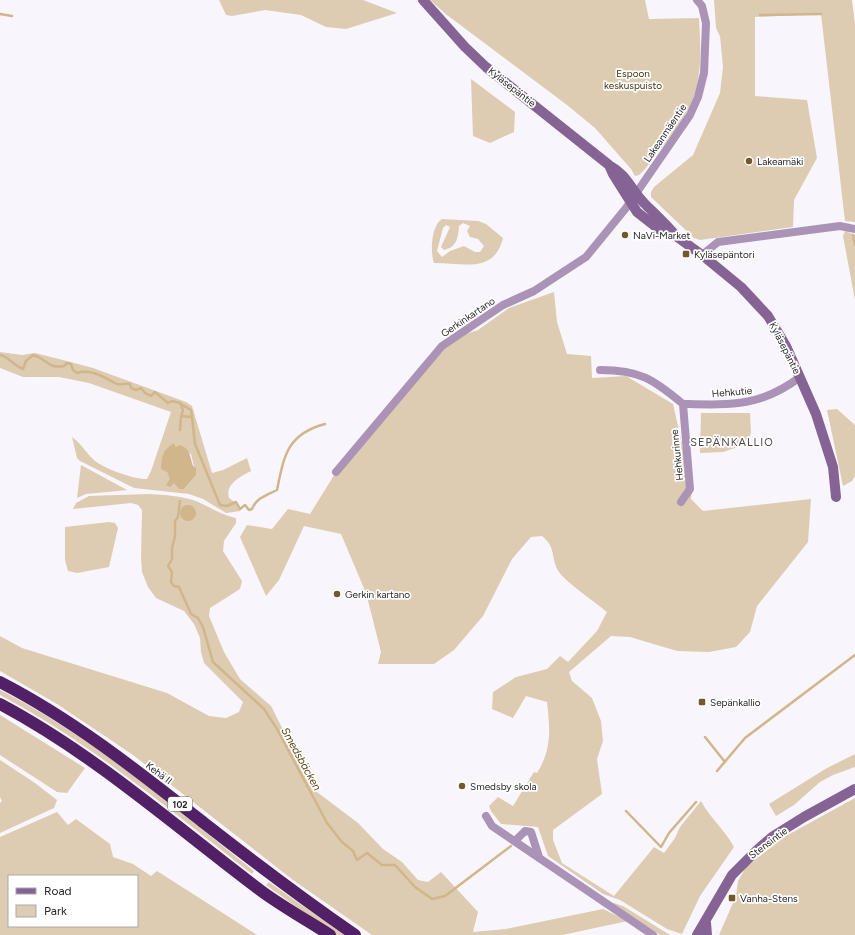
<svg xmlns="http://www.w3.org/2000/svg" width="855" height="935" font-family="Figtree,sans-serif">
<rect width="100%" height="100%" fill="#f9f5fc"/>
<path fill="#ddccb1" fill-rule="evenodd" d="M 219,0 L 363,0 L 397,13 L 346,29 L 326,27 L 301,15 L 265,10 L 232,16 L 226,15 Z
M 430,0 L 645,0 L 649,19 L 699,18 C 700,40 702,62 697,85 C 691,116 664,143 646,168 L 639,175 L 635,176 L 631,169 L 595,128 L 567,105 L 447,15 Z
M 714,0 L 852,0 L 855,24 L 855,222 L 845,221 L 821,14 L 755,17 L 755,96 L 807,100 L 817,158 L 794,200 L 793,227 L 700,240 L 694,238 L 651,197 L 651,192 L 654,187 L 693,155 L 720,93 L 723,67 L 720,36 L 716,28 Z
M 471,79 L 515,112 L 514,132 L 490,143 L 473,136 Z
M 442,219 L 478,221 L 486,224 L 503,238 C 494,274 464,263 434,263 C 430,252 431,226 442,219 ZM 463,223 L 470,226 L 467,231 L 470,237 L 478,239 L 484,246 L 480,252 L 475,252 L 464,246 L 450,251 L 442,257 L 437,251 L 443,228 L 446,225 L 450,227 L 441,247 L 444,250 C 457,247 458,238 459,226 Z
M 845,231 L 855,235 L 855,300 L 843,236 Z
M 554,292 L 557,322 L 567,354 L 591,356 L 592,378 L 626,376 L 673,404 L 692,488 L 691,499 L 703,511 L 811,499 L 808,542 L 757,606 L 750,632 L 736,647 L 709,652 L 677,651 L 630,637 L 611,636 L 569,672 L 572,681 L 592,698 L 601,721 L 603,741 L 597,759 L 602,794 L 553,830 L 553,840 L 562,863 L 614,896 L 654,847 L 664,853 L 675,838 L 680,827 L 701,801 C 710,818 725,830 734,847 L 700,896 L 682,934 L 667,929 L 620,900 L 603,894 L 548,856 L 538,827 L 501,824 L 491,811 L 489,806 L 498,797 L 513,806 L 534,772 L 537,773 C 552,749 550,729 547,702 L 526,696 L 513,718 L 492,709 L 493,692 L 516,677 L 547,669 L 560,656 L 568,662 L 597,631 L 607,612 C 596,603 566,582 559,572 C 550,558 557,548 542,536 L 531,537 L 512,559 L 483,616 L 454,650 L 434,664 L 378,664 L 381,652 L 366,593 L 341,534 L 304,526 L 279,580 L 266,596 L 240,537 L 247,525 L 272,529 L 288,509 L 310,514 L 336,472 L 454,338 L 478,330 L 509,308 Z
M 0,352 L 22,355 L 35,353 L 63,360 L 93,368 L 186,402 L 192,406 L 212,473 L 223,470 L 247,458 L 251,471 C 240,477 225,484 229,498 L 240,506 L 240,511 L 226,513 L 203,499 L 189,494 L 134,488 L 80,461 L 77,458 L 72,437 C 81,443 86,453 94,460 C 102,468 136,480 147,479 L 151,471 L 171,412 L 89,383 L 59,377 L 23,377 L 0,368 ZM 175,444 L 176,448 L 191,454 L 196,475 L 184,489 L 174,483 L 167,472 Z
M 837,409 L 855,425 L 855,476 L 852,481 L 843,486 L 827,410 Z
M 701,413 L 750,413 L 751,433 L 747,444 L 723,452 L 700,453 Z
M 81,465 L 127,490 L 128,490 L 86,494 L 77,498 Z
M 149,494 C 165,495 181,496 196,501 C 210,507 221,515 236,518 L 236,523 L 224,541 L 223,551 L 242,581 L 240,589 L 210,608 L 209,616 L 224,652 L 240,679 L 271,706 L 313,789 L 358,823 L 383,849 L 402,862 L 418,880 L 428,882 L 441,872 L 478,912 L 473,932 L 506,929 L 603,909 L 628,921 L 562,935 L 372,935 L 293,880 L 133,755 L 57,704 L 0,671 L 0,636 L 22,648 L 167,693 L 209,716 L 226,718 L 239,712 L 243,702 L 204,663 L 201,652 L 200,638 L 194,624 L 184,611 L 156,598 L 148,587 L 142,572 L 141,558 L 142,510 L 138,505 L 131,503 L 73,509 L 76,503 L 89,496 Z
M 109,522 L 115,523 L 118,528 L 109,567 L 77,573 L 68,571 L 65,560 L 65,527 Z
M 0,690 C 93,737 173,807 254,871 L 252,874 C 171,811 91,743 0,695 Z
M 0,715 L 85,768 L 67,793 L 57,792 L 0,755 Z
M 855,754 L 855,767 L 833,775 L 820,782 L 794,805 L 776,816 L 769,804 L 827,768 Z
M 0,760 L 35,783 L 57,800 L 54,808 L 0,833 L 0,803 L 2,801 L 0,797 Z
M 855,798 L 855,935 L 719,935 L 736,896 L 738,881 L 746,867 L 784,837 Z
M 57,812 L 68,825 L 76,819 L 110,844 L 113,857 L 133,864 L 151,876 L 157,871 L 257,935 L 0,935 L 0,837 ZM 9,876 L 137,876 L 137,926 L 9,926 Z
M 269,882 L 344,935 L 337,935 L 327,929 L 266,885 Z
M 614,903 L 623,906 L 670,935 L 660,935 L 613,904 Z"/>
<path fill="#d0b68a" d="M 174,443 L 176,447 L 180,445 C 190,448 190,457 193,466 L 196,468 L 196,475 L 184,489 L 179,489 L 174,483 L 170,487 L 166,485 L 170,479 L 167,472 L 161,469 C 162,455 162,451 174,443 Z
M180 513a8 8 0 1 1 16 0a8 8 0 1 1-16 0Z"/>
<g fill="none" stroke-linecap="round" stroke-linejoin="round">
<path stroke="#d0b68a" stroke-width="2.5" d="M 0,14 L 12,16
M 760,15 L 821,14
M 853,235 L 855,245
M 0,355 C 8,356 14,366 23,369 L 26,361 L 33,355 C 48,359 47,369 64,366 L 67,363 L 71,364 L 73,370 L 77,373 C 91,368 105,378 117,384 C 121,385 126,383 130,384 L 131,388 L 136,390 L 141,388 L 145,393 L 151,396 L 155,392 L 168,403 L 172,401 L 180,403 L 183,410 L 181,417 L 180,430
M 181,404 L 191,410 L 192,417
M 181,416 L 192,417 L 195,444 L 220,505 L 227,506 L 236,502 L 240,509 L 245,505 L 249,510 L 252,509 C 256,498 267,495 277,490 C 284,456 287,434 325,424
M 180,501 L 178,517 L 175,521 L 175,536 L 172,548 L 172,559 L 168,566 L 172,572 L 171,582 L 174,586 L 179,587 L 191,614 L 198,618 L 203,627 L 213,662 L 264,709 L 277,729 L 327,823 L 342,842 L 353,851 L 357,860 L 367,853 L 382,865 L 395,865 L 415,887 L 432,899 L 445,896 L 511,846
M 705,737 L 725,762
M 717,771 L 745,738 L 855,655
M 626,811 L 661,847 L 669,833 L 696,802"/>
<path stroke="#aa93b6" stroke-width="8" d="M 702,255 L 718,242 L 840,226 L 855,229
M 600,370 C 640,370 653,379 683,404
M 683,404 C 729,405 761,407 800,377
M 336,472 L 442,346 L 503,305 L 534,291 L 586,257 L 626,208 L 690,115 L 698,97 L 704,73 L 706,23 L 702,6 L 697,0
M 681,502 L 690,489 L 683,404
M 486,816 L 492,826 L 653,935
M 515,841 L 525,831 L 531,832 L 539,857"/>
<path stroke="#856395" stroke-width="10" d="M 423,0 L 465,47 L 486,67 L 609,165 C 627,175 630,188 644,203 C 655,214 666,224 676,236
M 609,165 L 613,174 L 637,212 L 660,230 L 676,236 L 702,255 L 741,287 L 768,316 L 786,346 L 816,414 L 833,467 L 836,497
M 706,923 L 707,935
M 697,935 L 732,875 L 757,850 L 772,837 L 804,817 L 855,789"/>
<path stroke="#522067" stroke-width="12" d="M 0,682 C 74,720 139,772 204,823 C 254,862 303,899 355,935
M 0,704 C 96,755 177,828 264,893 C 285,908 308,921 330,935"/>
</g>
<g fill="#72592a" stroke="#fff" stroke-width="1.5">
<circle cx="749" cy="161" r="4"/>
<circle cx="625" cy="235" r="4"/>
<rect x="682" y="250" width="8" height="8" rx="2"/>
<circle cx="337" cy="594" r="4"/>
<rect x="698" y="698" width="8" height="8" rx="2"/>
<circle cx="462" cy="786" r="4"/>
<rect x="728" y="894" width="8" height="8" rx="2"/>
</g>
<g text-anchor="middle" dominant-baseline="central" stroke-width="3.5" stroke-linejoin="round" paint-order="stroke">
<rect fill="#fff" stroke="#696869" stroke-width="1" x="168" y="797" width="24" height="14" rx="3"/>
<g font-size="9" font-weight="bold" fill="#292729">
<text x="180" y="804">102</text>
</g>
<g font-size="10" fill="#43300b" stroke="#fff">
<text x="633" y="73">Espoon<tspan x="633" dy="12">keskuspuisto</tspan></text>
</g>
<g font-size="10" fill="#292729" stroke="#fff">
<text transform="translate(512 87) rotate(38)">Kyläsepäntie</text>
<text transform="translate(665 133) rotate(-56)">Lakeanmäentie</text>
<text transform="translate(468 317) rotate(-34)">Gerkinkartano</text>
<text transform="translate(785 348) rotate(63)">Kyläsepäntie</text>
<text transform="translate(732 392) rotate(-5)">Hehkutie</text>
<text transform="translate(677 455) rotate(-96)">Hehkurinne</text>
<text transform="translate(159 773) rotate(37)">Kehä II</text>
<text transform="translate(768 843) rotate(-37)">Stensintie</text>
</g>
<g font-size="10" fill="#292729" stroke="#fff" text-anchor="start">
<text x="757" y="161">Lakeamäki</text>
<text x="633" y="235">NaVi-Market</text>
<text x="694" y="254">Kyläsepäntori</text>
<text x="345" y="594">Gerkin kartano</text>
<text x="710" y="702">Sepänkallio</text>
<text x="470" y="786">Smedsby skola</text>
<text x="740" y="898">Vanha-Stens</text>
</g>
<g font-size="11" letter-spacing="1" fill="#4e4a4f" stroke="#fff">
<text x="732" y="442">SEPÄNKALLIO</text>
</g>
<g font-size="11" font-style="italic" fill="#604610" stroke="#fff">
<text transform="translate(301 759) rotate(61)">Smedsbäcken</text>
</g>
</g>
<rect x="8" y="875" width="130" height="52" fill="#ffffff" stroke="#a9a9a9"/>
<rect x="16" y="888" width="20" height="6" fill="#856395" stroke="#a9a9a9"/>
<text x="44" y="895" font-size="12" fill="#292729">Road</text>
<rect x="16" y="905" width="20" height="12" fill="#ddccb1" stroke="#a9a9a9"/>
<text x="44" y="915" font-size="12" fill="#292729">Park</text>
</svg>
